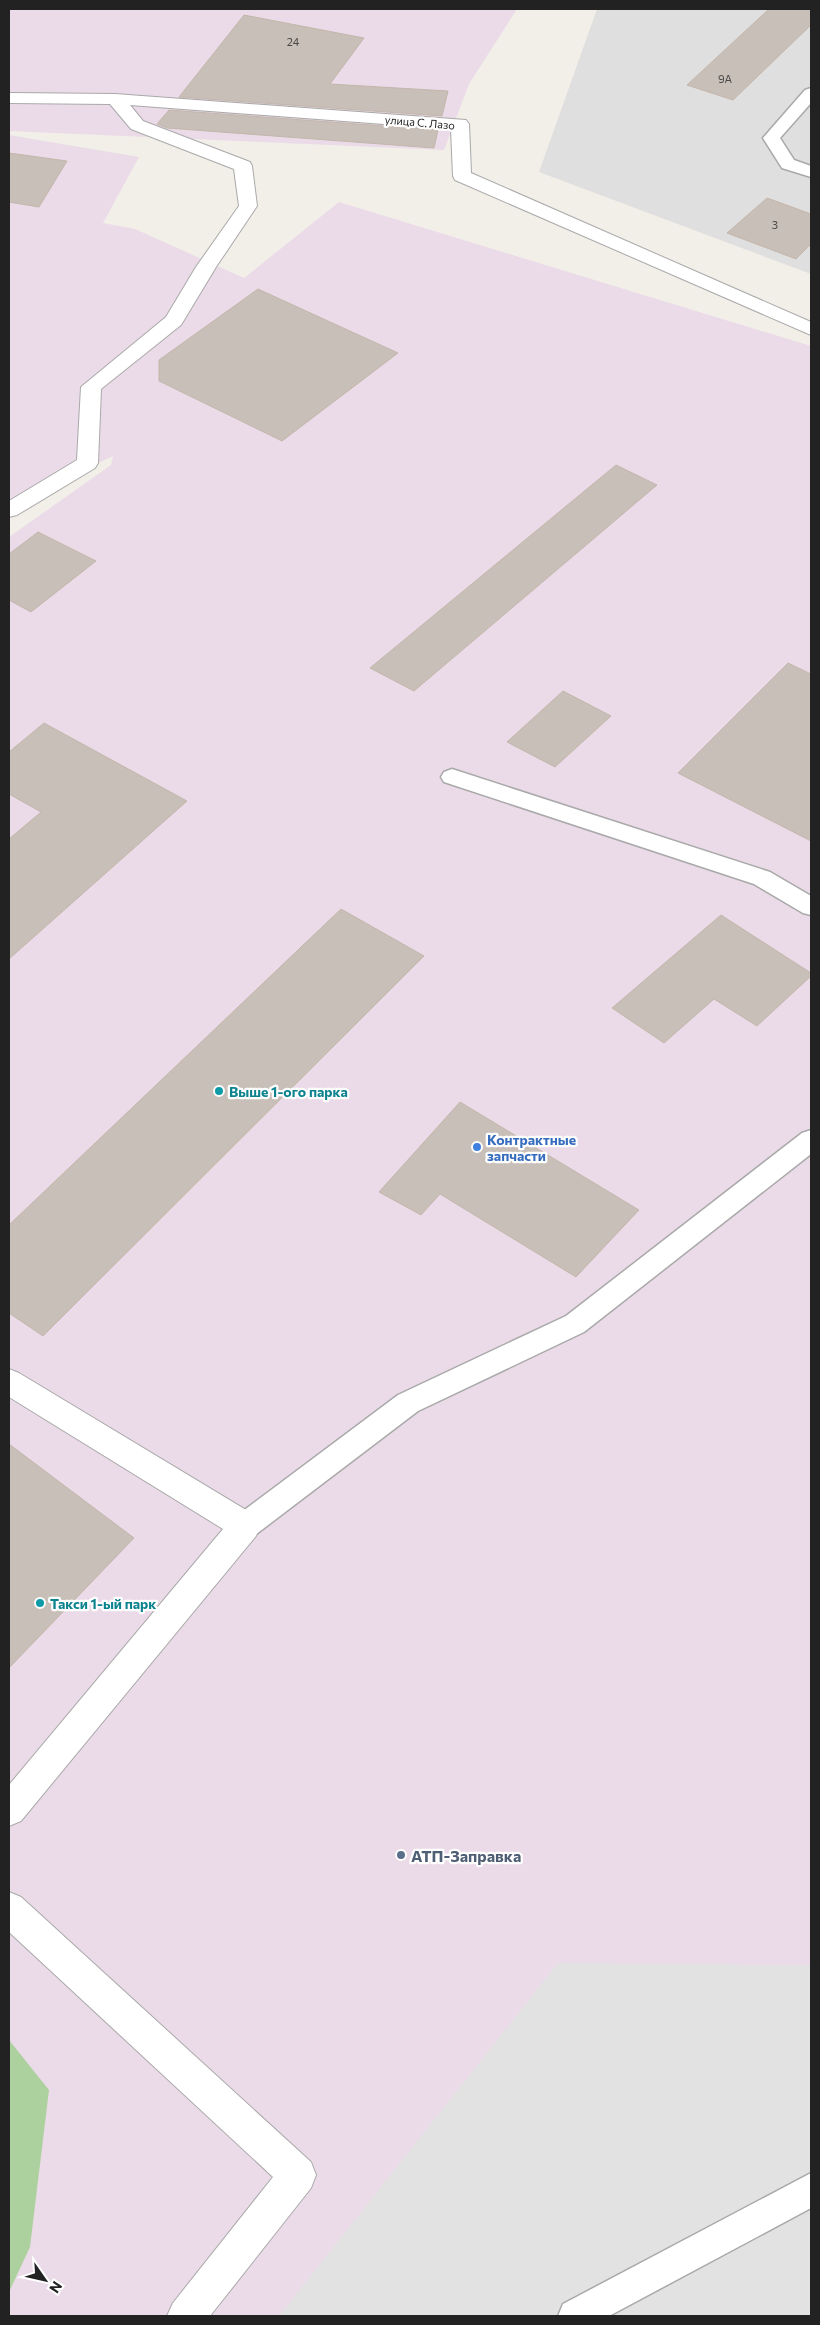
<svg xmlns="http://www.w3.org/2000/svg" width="820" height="2325" font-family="Commissioner,sans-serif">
<rect width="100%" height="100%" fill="#f2efe9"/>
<path fill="#e0dfdf" d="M 597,9 L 811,9 L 811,274 L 539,172 Z"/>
<path fill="#ebdbe8" d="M 9,9 L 517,9 L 469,84 L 444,150 L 9,131 Z
M 9,135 L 139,157 L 103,223 L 135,229 L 244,278 L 339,202 L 811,346 L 811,2316 L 9,2316 L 9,537 L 111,465 L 113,456 L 9,506 Z"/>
<path fill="#add19e" d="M 9,2040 L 49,2090 L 30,2247 L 9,2292 Z"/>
<path fill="#e2e2e2" d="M 558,1963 L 811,1965 L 811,2316 L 279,2316 Z"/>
<path fill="#c7bfb8" stroke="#c4b6ab" d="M 769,9 L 811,9 L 811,25 L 733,100 L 687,85 Z
M 244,15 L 364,38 L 330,84 L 448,91 L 442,116 L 179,97 Z
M 169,110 L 438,130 L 434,148 L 167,128 L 157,124 Z
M 9,153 L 67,161 L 39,207 L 9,202 Z
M 767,198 L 811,214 L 811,244 L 796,259 L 727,233 Z
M 258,289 L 398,353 L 282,441 L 159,381 L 159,360 Z
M 616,465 L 657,485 L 414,691 L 370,668 Z
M 38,532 L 96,561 L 31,612 L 9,600 L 9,554 Z
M 788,663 L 811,674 L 811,841 L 678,773 Z
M 563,691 L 611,716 L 555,767 L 507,742 Z
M 44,723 L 187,801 L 9,959 L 9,839 L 41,812 L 9,794 L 9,752 Z
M 341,909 L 424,956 L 43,1336 L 9,1313 L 9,1225 Z
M 721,915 L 811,973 L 811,976 L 757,1026 L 714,999 L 664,1043 L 612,1008 Z
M 460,1102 L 639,1210 L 576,1277 L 440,1194 L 421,1215 L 379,1192 Z
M 9,1444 L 134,1538 L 9,1668 Z"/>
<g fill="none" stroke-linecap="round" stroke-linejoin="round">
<g stroke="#a9a9a9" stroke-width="3">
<path id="lane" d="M 811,88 L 811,103 L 780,138 L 794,160 L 811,166 L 811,177 L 782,168 L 763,138 L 805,90 Z
M 452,769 L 770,872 L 811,896 L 811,915 L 803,913 L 754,884 L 444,782 L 441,777 L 444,772 Z
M 811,1130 L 811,1154 L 584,1332 L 418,1411 L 255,1535 L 245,1538 L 235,1535 L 231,1526 L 235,1517 L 398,1395 L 566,1316 L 802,1133 Z
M 811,2173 L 811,2208 L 609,2316 L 558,2316 L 563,2304 Z"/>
</g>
<g stroke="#a9a9a9" stroke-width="2">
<path id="street" d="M 9,93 L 115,94 L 466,120 L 469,124 L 471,173 L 811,322 L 811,335 L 455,180 L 453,176 L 451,129 L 130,105 L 143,121 L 250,162 L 252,166 L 257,206 L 216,267 L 181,325 L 101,389 L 98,463 L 95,468 L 17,515 L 9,517 L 9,501 L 77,460 L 81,387 L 166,317 L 196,267 L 239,206 L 234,169 L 131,129 L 110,104 L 9,103 Z
M 9,1369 L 19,1373 L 256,1516 L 260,1526 L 256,1536 L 21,1821 L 9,1826 L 9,1785 L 223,1529 L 9,1397 Z
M 9,1892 L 21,1897 L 311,2162 L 316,2175 L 311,2188 L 210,2316 L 167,2316 L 173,2303 L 273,2177 L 9,1932 Z"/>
</g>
<use href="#lane" fill="#fff" fill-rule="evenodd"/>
<use href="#street" fill="#fff" fill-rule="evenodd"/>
</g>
<g fill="#0f9aa8" stroke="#fff" stroke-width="2">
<circle cx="219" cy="1091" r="5"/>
<circle cx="40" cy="1603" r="5"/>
</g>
<circle fill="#3f7fe0" stroke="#fff" stroke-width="2" cx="477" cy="1147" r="5"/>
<circle fill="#5c6f8a" stroke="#fff" stroke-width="2" cx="401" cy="1855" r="5"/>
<g text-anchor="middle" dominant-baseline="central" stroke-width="4.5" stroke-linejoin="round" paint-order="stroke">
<g font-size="11" fill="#4b4948">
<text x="293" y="41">24</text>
<text x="725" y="78">9А</text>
<text x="775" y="224">3</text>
</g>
<g font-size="11" fill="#222" stroke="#fff">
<text transform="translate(420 122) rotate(5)">улица С. Лазо</text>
</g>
<g font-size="14" font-weight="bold" fill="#0d838f" stroke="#fff" text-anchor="start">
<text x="229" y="1091">Выше 1-ого парка</text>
<text x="50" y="1603">Такси 1-ый парк</text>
</g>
<g font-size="14" font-weight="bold" fill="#366cbe" stroke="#fff" text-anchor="start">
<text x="487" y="1139">Контрактные<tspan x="487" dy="16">запчасти</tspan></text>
</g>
<g font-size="16" font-weight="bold" fill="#4e5e75" stroke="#fff" text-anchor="start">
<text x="411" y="1855">АТП-Заправка</text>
</g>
</g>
<rect width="820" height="2325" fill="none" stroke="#222222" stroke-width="20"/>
<g transform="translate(45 2280) rotate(124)" stroke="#ffffff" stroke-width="4" paint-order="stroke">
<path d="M0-4L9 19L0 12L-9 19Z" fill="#222222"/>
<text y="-8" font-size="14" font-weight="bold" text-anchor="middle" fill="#222222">N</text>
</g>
</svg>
